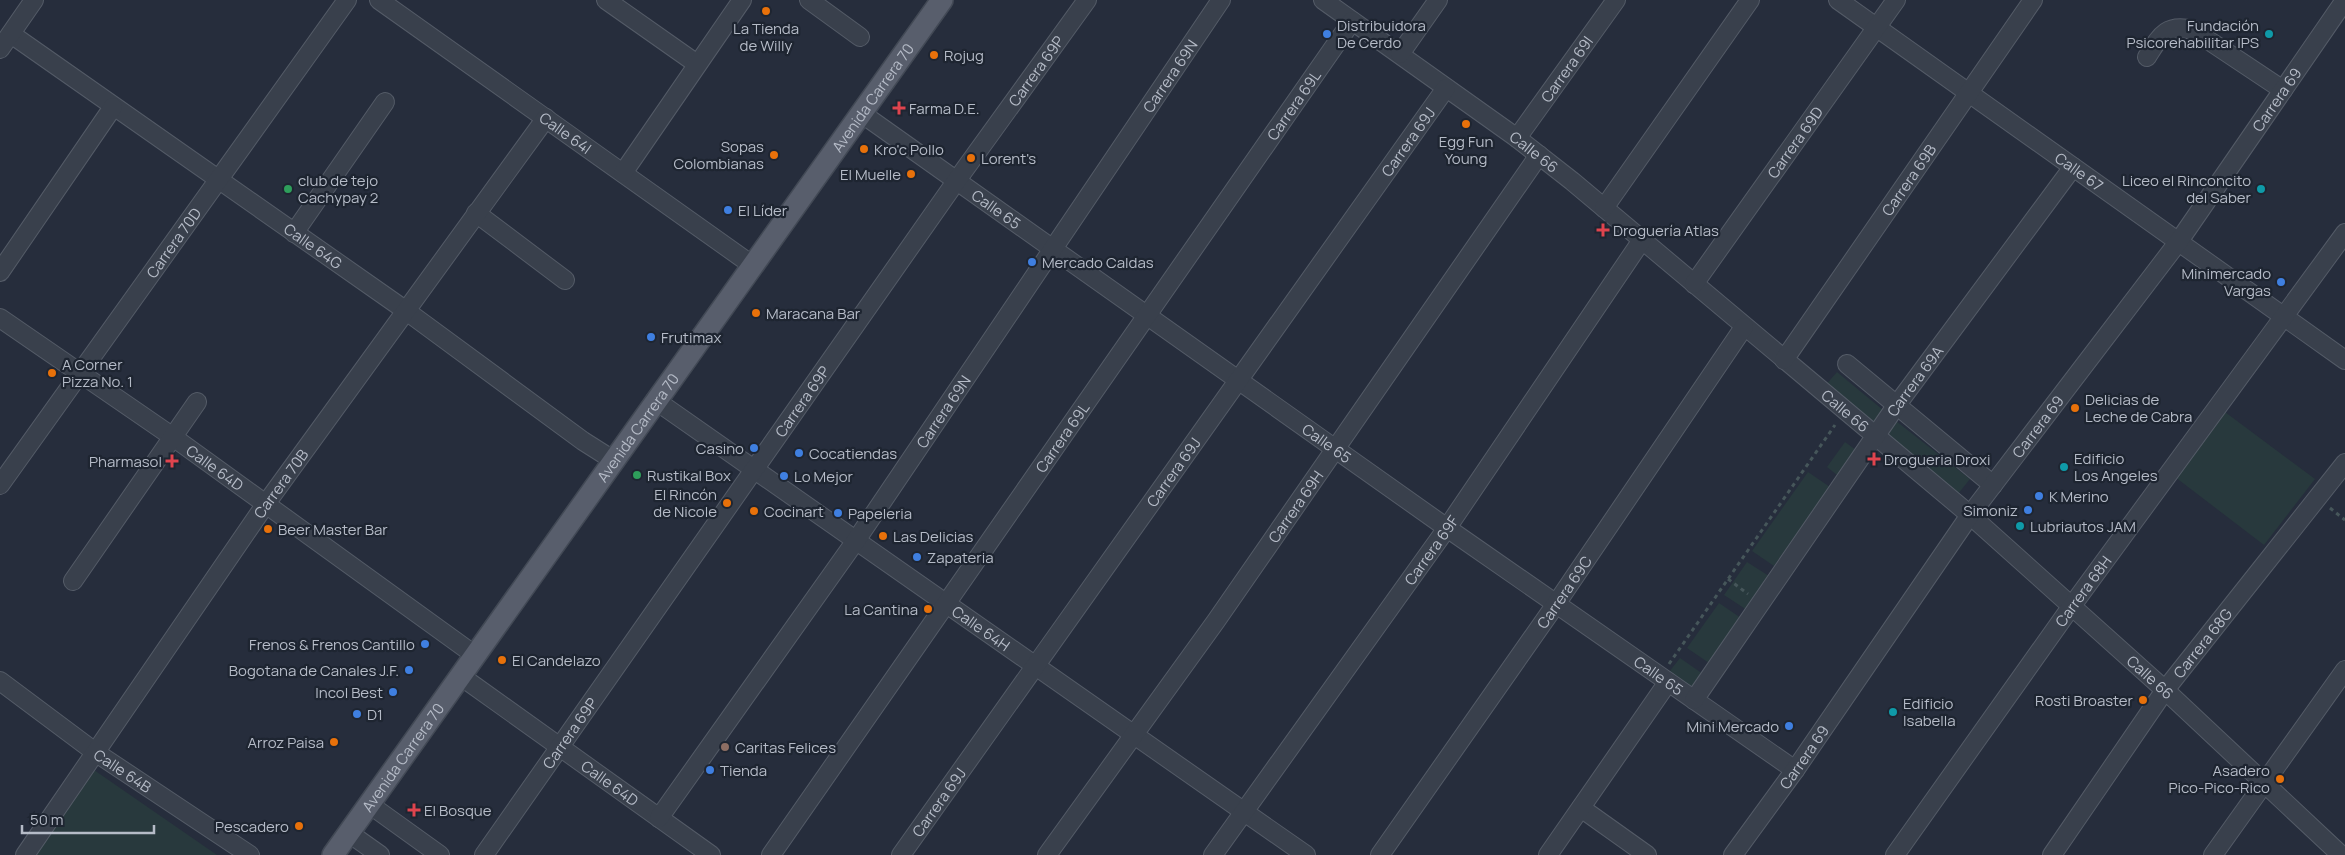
<svg xmlns="http://www.w3.org/2000/svg" width="2345" height="855" font-family="Manrope,sans-serif">
<rect width="100%" height="100%" fill="#262d3c"/>
<path fill="#28393d" d="M 1837,372 L 1883,410 L 1871,424 L 1824,387 Z
M 2225,412 L 2315,479 L 2264,545 L 2175,477 Z
M 1896,421 L 1970,479 L 1958,494 L 1883,436 Z
M 1845,442 L 1856,450 L 1837,475 L 1827,467 Z
M 1808,472 L 1830,487 L 1774,566 L 1752,551 Z
M 1747,562 L 1769,576 L 1747,610 L 1724,595 Z
M 1719,603 L 1741,618 L 1709,663 L 1687,648 Z
M 1680,658 L 1703,674 L 1692,688 L 1669,672 Z
M 94,770 L 217,855 L 35,855 Z"/>
<g fill="none" stroke-linecap="round" stroke-linejoin="round">
<g stroke="#545b67" stroke-width="20">
<g id="minor">
<path id="s1" d="M 379,0 L 752,265"/>
<path d="M 606,0 L 697,64"/>
<path d="M 809,0 L 860,37"/>
<path id="s2" d="M 1323,0 L 1517,138 L 1572,181 L 1970,515 L 2165,690 L 2341,855"/>
<path id="s3" d="M 1838,0 L 2345,360"/>
<path id="s4" d="M 11,34 L 405,310 L 583,441 L 613,460"/>
<path d="M 0,49 L 34,0"/>
<path d="M 1400,54 L 1438,0"/>
<path d="M 2147,57 C 2160,36 2166,23 2193,30 L 2283,90"/>
<path id="s5" d="M 861,113 L 1447,528 L 1795,770"/>
<path id="s6" d="M 1517,138 L 1616,0"/>
<path d="M 623,173 L 742,0"/>
<path d="M 1604,208 L 1750,0"/>
<path d="M 476,213 L 565,280"/>
<path d="M 294,233 L 385,102"/>
<path d="M 0,272 L 113,107"/>
<path id="s7" d="M 1694,284 L 1896,0"/>
<path id="s8" d="M 0,318 L 173,437 L 476,656"/>
<path id="s9" d="M 1784,360 L 2033,0"/>
<path d="M 1847,364 L 1993,485"/>
<path id="s10" d="M 655,400 L 1306,855"/>
<path id="s11" d="M 0,485 L 347,0"/>
<path d="M 73,581 L 197,402"/>
<path id="s12" d="M 462,677 L 711,855"/>
<path id="s13" d="M 0,681 L 95,752 L 250,855"/>
<path id="s14" d="M 1694,700 L 1896,406 L 2073,167"/>
<path d="M 369,804 L 440,855"/>
<path d="M 1581,808 L 1647,855"/>
<path id="s15" d="M 659,818 L 857,539 L 1221,0"/>
<path d="M 349,833 L 380,855"/>
<path id="s16" d="M 25,855 L 265,505 L 546,118"/>
<path id="s17" d="M 484,855 L 957,180 L 1087,0"/>
<path id="s18" d="M 771,855 L 1352,21"/>
<path id="s19" d="M 901,855 L 1446,88"/>
<path id="s20" d="M 1047,855 L 1216,621 L 1539,155"/>
<path id="s21" d="M 1213,855 L 1447,528 L 1642,240"/>
<path id="s22" d="M 1380,855 L 1556,604 L 1744,327"/>
<path d="M 1548,855 L 1668,682"/>
<path id="s23" d="M 1733,855 L 1795,770 L 1970,515 L 2179,241 L 2345,0"/>
<path id="s24" d="M 1895,855 L 2071,607 L 2345,233"/>
<path id="s25" d="M 2052,855 L 2165,690 L 2345,463"/>
<path d="M 2213,855 L 2345,670"/>
</g>
</g>
<g stroke="#424955" stroke-width="24">
<g id="major">
<path id="s26" d="M 333,855 L 942,0"/>
</g>
</g>
<path stroke="#46565a" stroke-width="3" stroke-dasharray="4 4" stroke-linecap="butt" d="M 2330,508 L 2345,520
M 1728,579 L 1748,594
M 1669,664 L 1835,425"/>
<use href="#minor" stroke="#39404c" stroke-width="18"/>
<use href="#major" stroke="#585e6c" stroke-width="21"/>
</g>
<g fill="#e8710a" stroke="#1e2531" stroke-width="2">
<circle cx="766" cy="11" r="5"/>
<circle cx="934" cy="55" r="5"/>
<circle cx="1466" cy="124" r="5"/>
<circle cx="864" cy="149" r="5"/>
<circle cx="774" cy="155" r="5"/>
<circle cx="971" cy="158" r="5"/>
<circle cx="911" cy="174" r="5"/>
<circle cx="756" cy="313" r="5"/>
<circle cx="52" cy="373" r="5"/>
<circle cx="2075" cy="408" r="5"/>
<circle cx="727" cy="503" r="5"/>
<circle cx="754" cy="511" r="5"/>
<circle cx="268" cy="529" r="5"/>
<circle cx="883" cy="536" r="5"/>
<circle cx="928" cy="609" r="5"/>
<circle cx="502" cy="660" r="5"/>
<circle cx="2143" cy="700" r="5"/>
<circle cx="334" cy="742" r="5"/>
<circle cx="2280" cy="779" r="5"/>
<circle cx="299" cy="826" r="5"/>
</g>
<g fill="#3f7fe0" stroke="#1e2531" stroke-width="2">
<circle cx="1327" cy="34" r="5"/>
<circle cx="728" cy="210" r="5"/>
<circle cx="1032" cy="262" r="5"/>
<circle cx="2281" cy="282" r="5"/>
<circle cx="651" cy="337" r="5"/>
<circle cx="754" cy="448" r="5"/>
<circle cx="799" cy="453" r="5"/>
<circle cx="784" cy="476" r="5"/>
<circle cx="2039" cy="496" r="5"/>
<circle cx="2028" cy="510" r="5"/>
<circle cx="838" cy="513" r="5"/>
<circle cx="917" cy="557" r="5"/>
<circle cx="425" cy="644" r="5"/>
<circle cx="409" cy="670" r="5"/>
<circle cx="393" cy="692" r="5"/>
<circle cx="357" cy="714" r="5"/>
<circle cx="1789" cy="726" r="5"/>
<circle cx="710" cy="770" r="5"/>
</g>
<g fill="#0f9aa8" stroke="#1e2531" stroke-width="2">
<circle cx="2269" cy="34" r="5"/>
<circle cx="2261" cy="189" r="5"/>
<circle cx="2064" cy="467" r="5"/>
<circle cx="2020" cy="526" r="5"/>
<circle cx="1893" cy="712" r="5"/>
</g>
<g fill="#e0444e" stroke="#1e2531" stroke-width="2">
<path d="M896.5 100.5h5v5h5v5h-5v5h-5v-5h-5v-5h5z"/>
<path d="M1600.5 222.5h5v5h5v5h-5v5h-5v-5h-5v-5h5z"/>
<path d="M1871.5 451.5h5v5h5v5h-5v5h-5v-5h-5v-5h5z"/>
<path d="M169.5 453.5h5v5h5v5h-5v5h-5v-5h-5v-5h5z"/>
<path d="M411.5 802.5h5v5h5v5h-5v5h-5v-5h-5v-5h5z"/>
</g>
<g fill="#2e9e5b" stroke="#1e2531" stroke-width="2">
<circle cx="288" cy="189" r="5"/>
<circle cx="637" cy="475" r="5"/>
</g>
<circle fill="#8d6e63" stroke="#1e2531" stroke-width="2" cx="725" cy="747" r="5"/>
<g text-anchor="middle" dominant-baseline="central" stroke-width="4.5" stroke-linejoin="round" paint-order="stroke">
<g font-size="15" fill="#b5bbc7" stroke="#1e2531" text-anchor="start">
<text x="1337" y="25">Distribuidora<tspan x="1337" dy="17">De Cerdo</tspan></text>
<text x="2259" y="25" text-anchor="end">Fundación<tspan x="2259" dy="17">Psicorehabilitar IPS</tspan></text>
<text x="766" y="28" text-anchor="middle">La Tienda<tspan x="766" dy="17">de Willy</tspan></text>
<text x="944" y="55">Rojug</text>
<text x="909" y="108">Farma D.E.</text>
<text x="1466" y="141" text-anchor="middle">Egg Fun<tspan x="1466" dy="17">Young</tspan></text>
<text x="764" y="146" text-anchor="end">Sopas<tspan x="764" dy="17">Colombianas</tspan></text>
<text x="874" y="149">Kro'c Pollo</text>
<text x="981" y="158">Lorent's</text>
<text x="901" y="174" text-anchor="end">El Muelle</text>
<text x="298" y="180">club de tejo<tspan x="298" dy="17">Cachypay 2</tspan></text>
<text x="2251" y="180" text-anchor="end">Liceo el Rinconcito<tspan x="2251" dy="17">del Saber</tspan></text>
<text x="738" y="210">El Líder</text>
<text x="1613" y="230">Droguería Atlas</text>
<text x="1042" y="262">Mercado Caldas</text>
<text x="2271" y="273" text-anchor="end">Minimercado<tspan x="2271" dy="17">Vargas</tspan></text>
<text x="766" y="313">Maracana Bar</text>
<text x="661" y="337">Frutimax</text>
<text x="62" y="364">A Corner<tspan x="62" dy="17">Pizza No. 1</tspan></text>
<text x="2085" y="399">Delicias de<tspan x="2085" dy="17">Leche de Cabra</tspan></text>
<text x="744" y="448" text-anchor="end">Casino</text>
<text x="809" y="453">Cocatiendas</text>
<text x="2074" y="458">Edificio<tspan x="2074" dy="17">Los Angeles</tspan></text>
<text x="1884" y="459">Drogueria Droxi</text>
<text x="162" y="461" text-anchor="end">Pharmasol</text>
<text x="647" y="475">Rustikal Box</text>
<text x="794" y="476">Lo Mejor</text>
<text x="717" y="494" text-anchor="end">El Rincón<tspan x="717" dy="17">de Nicole</tspan></text>
<text x="2049" y="496">K Merino</text>
<text x="2018" y="510" text-anchor="end">Simoniz</text>
<text x="764" y="511">Cocinart</text>
<text x="848" y="513">Papeleria</text>
<text x="2030" y="526">Lubriautos JAM</text>
<text x="278" y="529">Beer Master Bar</text>
<text x="893" y="536">Las Delicias</text>
<text x="927" y="557">Zapateria</text>
<text x="918" y="609" text-anchor="end">La Cantina</text>
<text x="415" y="644" text-anchor="end">Frenos &amp; Frenos Cantillo</text>
<text x="512" y="660">El Candelazo</text>
<text x="399" y="670" text-anchor="end">Bogotana de Canales J.F.</text>
<text x="383" y="692" text-anchor="end">Incol Best</text>
<text x="2133" y="700" text-anchor="end">Rosti Broaster</text>
<text x="1903" y="703">Edificio<tspan x="1903" dy="17">Isabella</tspan></text>
<text x="367" y="714">D1</text>
<text x="1779" y="726" text-anchor="end">Mini Mercado</text>
<text x="324" y="742" text-anchor="end">Arroz Paisa</text>
<text x="735" y="747">Caritas Felices</text>
<text x="720" y="770">Tienda</text>
<text x="2270" y="770" text-anchor="end">Asadero<tspan x="2270" dy="17">Pico-Pico-Rico</tspan></text>
<text x="424" y="810">El Bosque</text>
<text x="289" y="826" text-anchor="end">Pescadero</text>
</g>
<g font-size="15" fill="#b5bbc7" stroke="#1e2531">
<text stroke="none"><textPath href="#s6" startOffset="85">Carrera 69I</textPath></text>
<text stroke="none"><textPath href="#s17" startOffset="959">Carrera 69P</textPath></text>
<text stroke="none"><textPath href="#s15" startOffset="901">Carrera 69N</textPath></text>
<text stroke="none"><textPath href="#s26" startOffset="930">Avenida Carrera 70</textPath></text>
<text stroke="none"><textPath href="#s23" startOffset="931">Carrera 69</textPath></text>
<text stroke="none"><textPath href="#s18" startOffset="914">Carrera 69L</textPath></text>
<text stroke="none"><textPath href="#s1" startOffset="229">Calle 64I</textPath></text>
<text stroke="none"><textPath href="#s19" startOffset="875">Carrera 69J</textPath></text>
<text stroke="none"><textPath href="#s7" startOffset="174">Carrera 69D</textPath></text>
<text stroke="none"><textPath href="#s2" startOffset="260">Calle 66</textPath></text>
<text stroke="none"><textPath href="#s3" startOffset="296">Calle 67</textPath></text>
<text stroke="none"><textPath href="#s9" startOffset="219">Carrera 69B</textPath></text>
<text stroke="none"><textPath href="#s5" startOffset="166">Calle 65</textPath></text>
<text stroke="none"><textPath href="#s11" startOffset="298">Carrera 70D</textPath></text>
<text stroke="none"><textPath href="#s4" startOffset="369">Calle 64G</textPath></text>
<text stroke="none"><textPath href="#s14" startOffset="388">Carrera 69A</textPath></text>
<text stroke="none"><textPath href="#s17" startOffset="554">Carrera 69P</textPath></text>
<text stroke="none"><textPath href="#s15" startOffset="496">Carrera 69N</textPath></text>
<text stroke="none"><textPath href="#s2" startOffset="665">Calle 66</textPath></text>
<text stroke="none"><textPath href="#s26" startOffset="525">Avenida Carrera 70</textPath></text>
<text stroke="none"><textPath href="#s23" startOffset="526">Carrera 69</textPath></text>
<text stroke="none"><textPath href="#s18" startOffset="509">Carrera 69L</textPath></text>
<text stroke="none"><textPath href="#s5" startOffset="571">Calle 65</textPath></text>
<text stroke="none"><textPath href="#s8" startOffset="262">Calle 64D</textPath></text>
<text stroke="none"><textPath href="#s19" startOffset="470">Carrera 69J</textPath></text>
<text stroke="none"><textPath href="#s16" startOffset="451">Carrera 70B</textPath></text>
<text stroke="none"><textPath href="#s20" startOffset="428">Carrera 69H</textPath></text>
<text stroke="none"><textPath href="#s21" startOffset="375">Carrera 69F</textPath></text>
<text stroke="none"><textPath href="#s24" startOffset="324">Carrera 68H</textPath></text>
<text stroke="none"><textPath href="#s22" startOffset="321">Carrera 69C</textPath></text>
<text stroke="none"><textPath href="#s10" startOffset="398">Calle 64H</textPath></text>
<text stroke="none"><textPath href="#s25" startOffset="260">Carrera 68G</textPath></text>
<text stroke="none"><textPath href="#s5" startOffset="976">Calle 65</textPath></text>
<text stroke="none"><textPath href="#s2" startOffset="1070">Calle 66</textPath></text>
<text stroke="none"><textPath href="#s17" startOffset="149">Carrera 69P</textPath></text>
<text stroke="none"><textPath href="#s23" startOffset="121">Carrera 69</textPath></text>
<text stroke="none"><textPath href="#s26" startOffset="120">Avenida Carrera 70</textPath></text>
<text stroke="none"><textPath href="#s13" startOffset="152">Calle 64B</textPath></text>
<text stroke="none"><textPath href="#s12" startOffset="182">Calle 64D</textPath></text>
<text stroke="none"><textPath href="#s19" startOffset="65">Carrera 69J</textPath></text>
</g>
</g>
<path d="M22 825v8h132v-8" fill="none" stroke="#b5bbc7" stroke-width="2.5"/>
<text x="30" y="825" font-size="15" fill="#b5bbc7" stroke="#1e2531" stroke-width="4" paint-order="stroke">50 m</text>
</svg>
